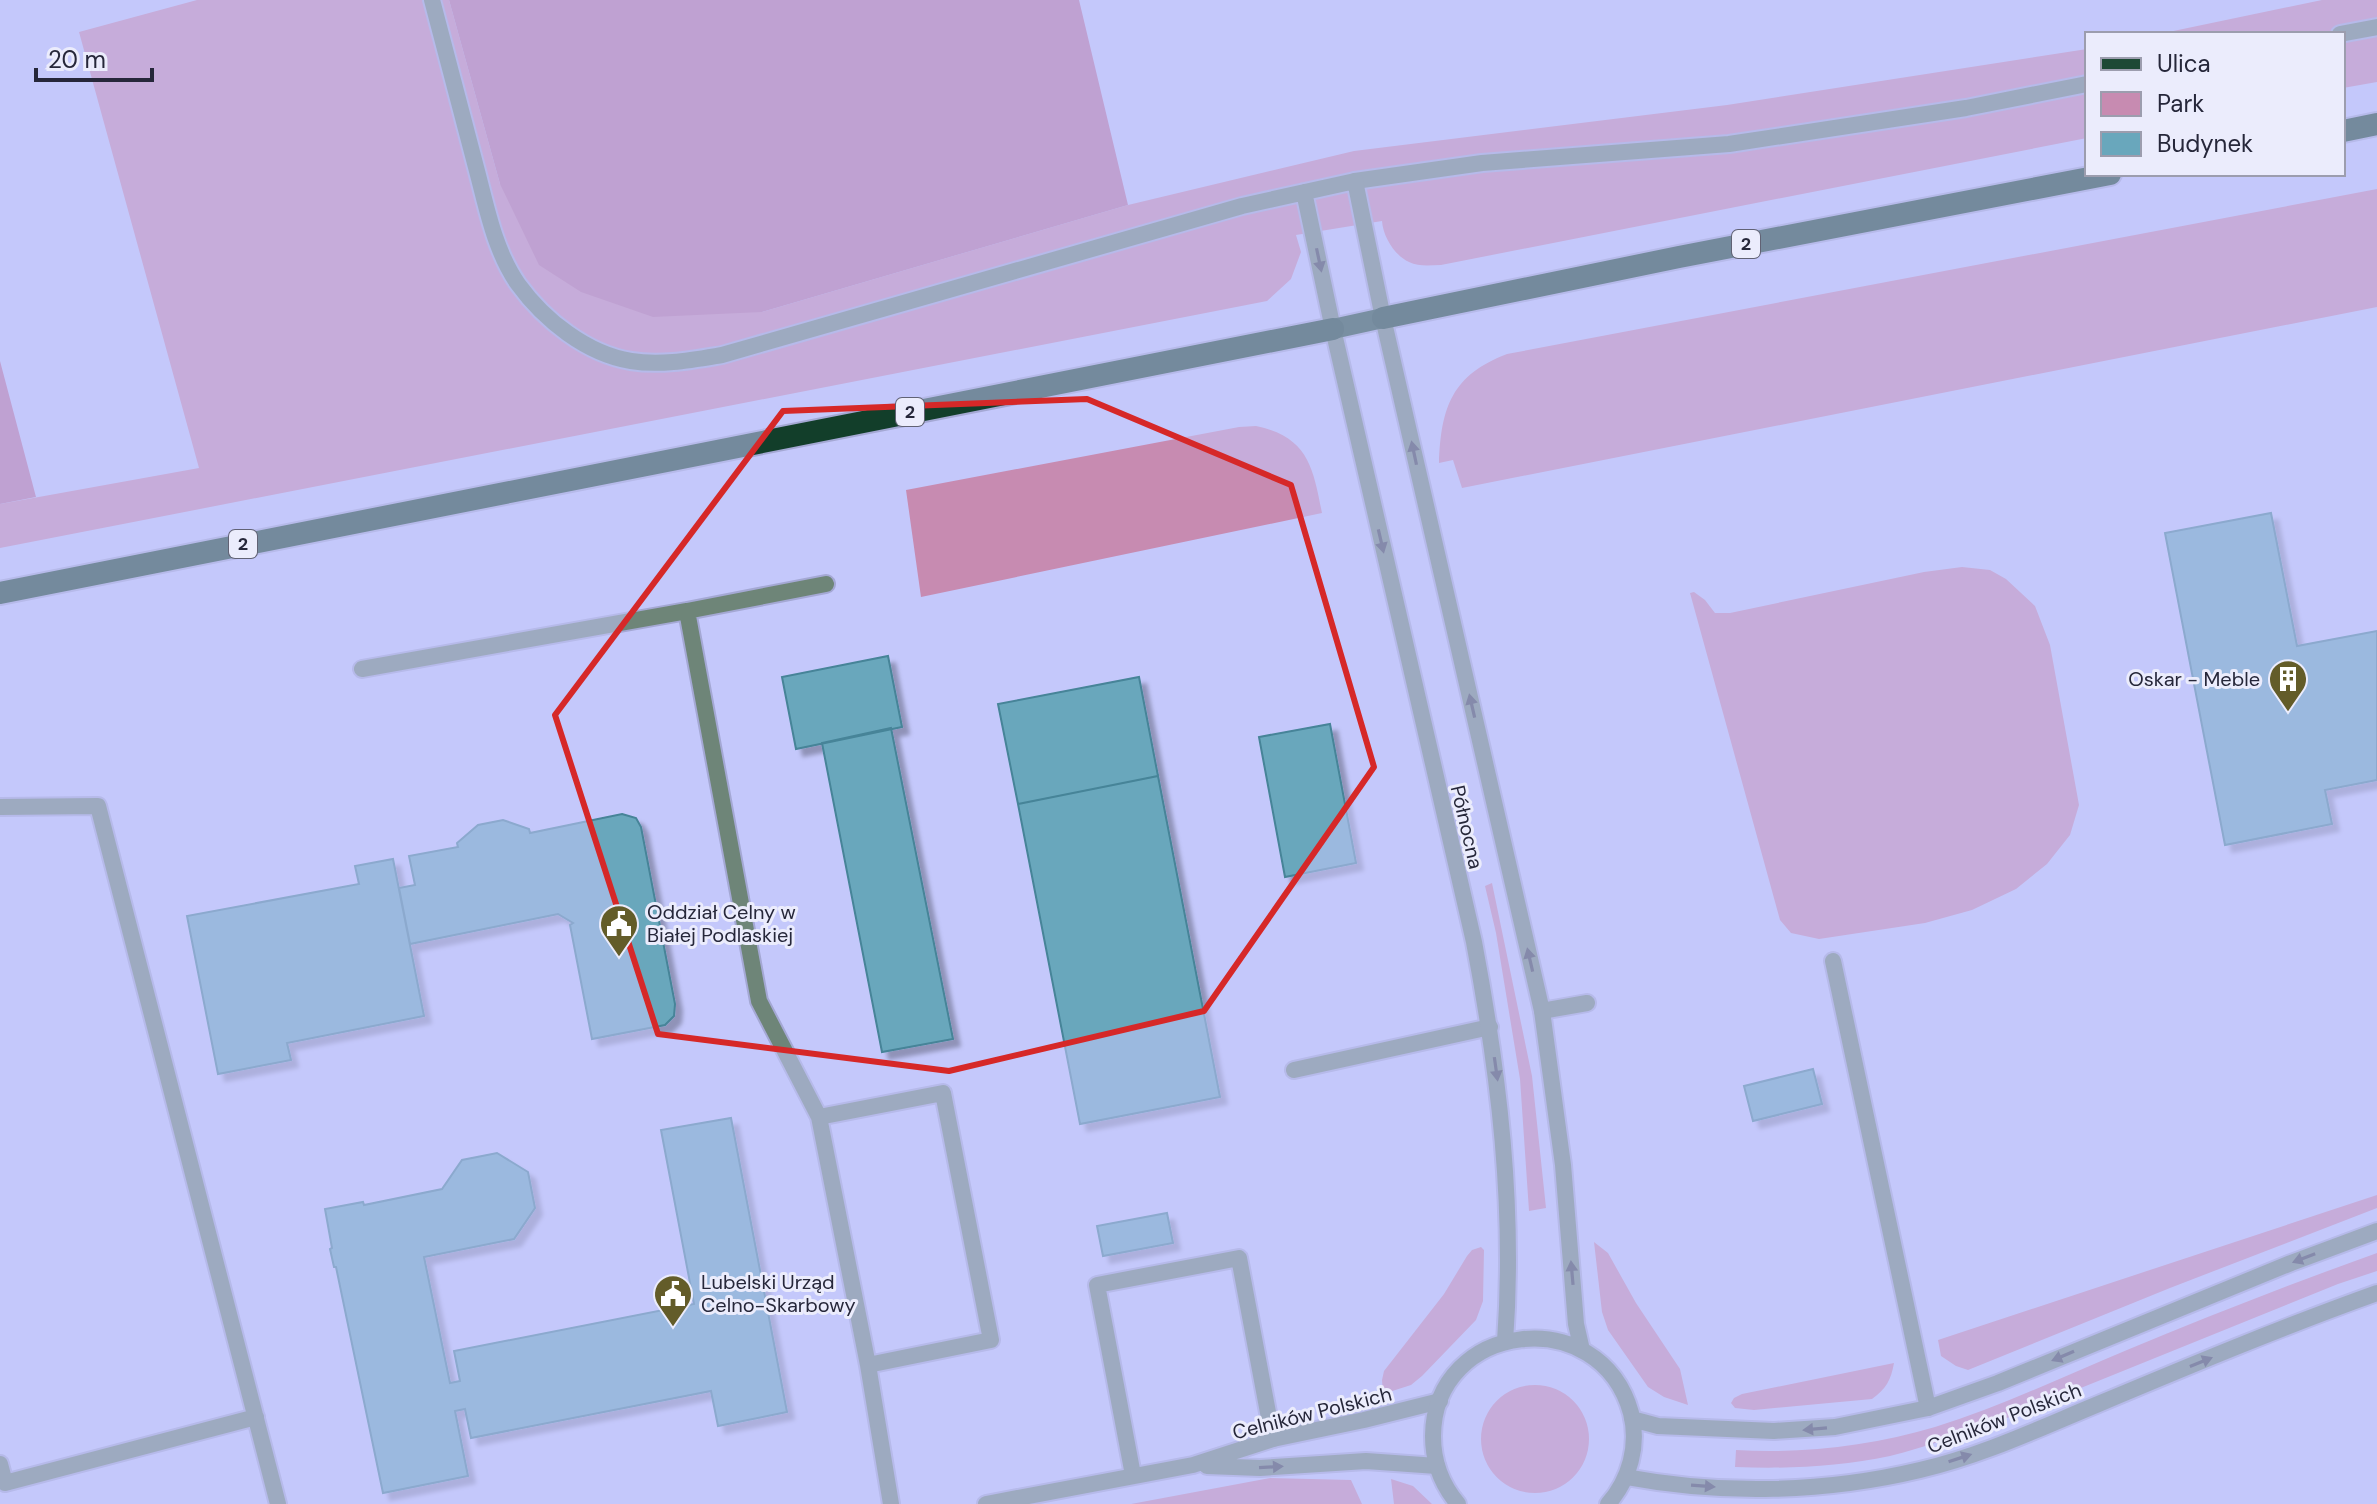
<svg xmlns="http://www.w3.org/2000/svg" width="2377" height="1504" font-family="'DM Sans',sans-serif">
<defs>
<filter id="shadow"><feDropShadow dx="7" dy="7" stdDeviation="2" flood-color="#0004"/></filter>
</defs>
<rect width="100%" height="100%" fill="#c4c8fb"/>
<path fill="#c78bb1" d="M 197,0 L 449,0 L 500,184 L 762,312 L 1128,205 L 1354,151 L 1727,105 L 2087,49 L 2087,138 L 1441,265 C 1431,265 1419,267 1409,262 C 1394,255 1383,236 1382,221 L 1296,235 L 1301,252 L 1291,279 L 1267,301 L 0,548 L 0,504 L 199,468 L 79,32 Z
M 2322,0 L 2377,0 L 2377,82 L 2343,88 L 2343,34 L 2159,34 Z
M 2377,189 L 2377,307 L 1462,488 L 1453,460 L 1439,463 C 1441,407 1452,375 1507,354 Z
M 1256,426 C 1308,437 1313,467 1322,513 L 921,597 L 906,490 L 1239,427 Z
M 1962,567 L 1990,570 L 2006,579 L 2035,606 L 2050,645 L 2079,805 L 2070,835 L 2047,864 L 2016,889 L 1972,910 L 1925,923 L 1819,939 L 1791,933 L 1780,920 L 1690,593 L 1694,592 L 1705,600 L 1715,613 L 1730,613 L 1924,572 Z
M 1492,883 L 1532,1076 L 1546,1208 L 1529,1211 L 1520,1079 L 1496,933 L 1485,886 Z
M 2377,1195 L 2377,1208 L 2170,1288 L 1968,1370 L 1956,1366 L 1941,1356 L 1938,1340 Z
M 1594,1242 L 1608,1253 L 1636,1303 L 1680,1369 L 1688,1405 L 1664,1397 L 1648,1387 L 1608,1330 L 1602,1312 Z
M 1481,1247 L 1484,1250 L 1483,1301 L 1476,1320 L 1422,1376 L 1411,1385 L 1383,1394 L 1382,1380 L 1384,1371 L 1444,1294 L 1467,1256 L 1472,1250 Z
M 2377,1253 L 2377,1271 L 2338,1284 L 1997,1422 C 1962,1434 1926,1447 1890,1456 C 1839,1467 1786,1469 1735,1467 L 1736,1450 C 1802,1454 1871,1446 1935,1427 C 2000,1407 2064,1376 2127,1350 C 2209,1316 2293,1283 2377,1253 Z
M 1894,1363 C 1891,1380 1886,1389 1872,1399 L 1754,1410 L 1735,1408 L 1731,1403 L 1734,1398 L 1742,1394 Z
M1481 1439a54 54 0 1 1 108 0a54 54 0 1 1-108 0Z
M 1270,1478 L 1351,1480 L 1362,1504 L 1131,1504 Z
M 1391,1479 L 1413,1486 L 1432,1504 L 1394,1504 Z"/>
<path fill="#b972a0" d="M 449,0 L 1079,0 L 1128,205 L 762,312 L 653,317 L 581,292 L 539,265 L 500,184 Z
M 0,361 L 36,497 L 0,504 Z"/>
<path fill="#69a7bc" stroke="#468498" stroke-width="2" filter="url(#shadow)" d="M 2271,513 L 2297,646 L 2377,631 L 2377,780 L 2325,790 L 2332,824 L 2225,845 L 2165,533 Z
M 888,656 L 902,727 L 796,749 L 782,677 Z
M 1139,677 L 1158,776 L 1018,804 L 998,704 Z
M 1330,724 L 1356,863 L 1285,877 L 1259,737 Z
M 891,728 L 953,1039 L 882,1052 L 822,743 Z
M 1158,776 L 1220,1097 L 1080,1124 L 1018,804 Z
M 622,814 L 636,818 L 641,827 L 675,1004 L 674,1016 L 665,1025 L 592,1039 L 570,925 L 573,923 L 558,914 L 410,944 L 399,888 L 415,885 L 409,856 L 458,847 L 457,843 L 478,825 L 503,820 L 529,829 L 530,833 Z
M 393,859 L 424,1016 L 287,1043 L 291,1060 L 218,1074 L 187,916 L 359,884 L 355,866 Z
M 1813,1069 L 1822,1104 L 1753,1121 L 1744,1086 Z
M 731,1118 L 787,1412 L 718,1426 L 711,1391 L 471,1438 L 465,1409 L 455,1411 L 468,1476 L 383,1493 L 336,1267 L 334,1267 L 330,1249 L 332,1248 L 325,1209 L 363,1202 L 364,1205 L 442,1189 L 462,1160 L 497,1153 L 528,1172 L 535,1208 L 514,1239 L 424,1257 L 450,1383 L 460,1381 L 454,1351 L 694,1304 L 661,1130 Z
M 1167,1213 L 1173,1243 L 1103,1256 L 1097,1226 Z"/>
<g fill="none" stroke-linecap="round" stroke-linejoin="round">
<g stroke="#a4a8d4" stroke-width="20">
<path id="service" d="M 2340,34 L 2377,27
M 1355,181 L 1482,163 L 1729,144 L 1966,108 L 2087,84
M 687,611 L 826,584
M 362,669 L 687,611 L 759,1001 L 819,1117
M 0,807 L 98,806 L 278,1504
M 1833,961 L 1928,1408
M 1542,1011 L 1587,1003
M 1294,1070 L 1490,1027
M 868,1365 L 991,1340 L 943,1093 L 819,1117 L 868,1365 L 891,1504
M 0,1464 L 5,1483 L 256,1417
M 1133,1475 L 1097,1285 L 1239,1258 L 1273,1439"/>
</g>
<g stroke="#a4a8d4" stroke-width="20">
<path id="minor" d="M 432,0 C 447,57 462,114 477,171 C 487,209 495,251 518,284 C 544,320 587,354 631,361 C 661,366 692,360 722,355 L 1242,206 L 1355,181 L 1383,318
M 1304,192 L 1333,329
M 1207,1466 L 1260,1468 L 1366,1461 L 1437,1466
M 986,1504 L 1193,1465 L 1273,1439 L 1364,1420 L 1440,1401"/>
</g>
<g stroke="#a4a8d4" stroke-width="20">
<path id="tertiary" d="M 1383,318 L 1542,1011 L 1563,1165 L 1576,1324 L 1582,1350
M 1333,329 L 1474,942 C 1499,1074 1515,1207 1505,1342
M 1632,1419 L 1658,1426 L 1774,1431 L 1835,1427 L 1928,1408 L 1998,1383 L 2291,1263 L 2377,1231
M 1626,1477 C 1722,1495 1824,1493 1920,1470 C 1981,1456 2038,1429 2096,1405 C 2189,1366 2282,1327 2377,1293
M 1458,1504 C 1442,1485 1433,1461 1433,1436 C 1434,1321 1600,1301 1631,1413 C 1639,1445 1630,1479 1608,1504"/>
</g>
<g stroke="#a4a8d4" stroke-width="24">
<path id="primary" d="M 1333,329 L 1383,318"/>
</g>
<g stroke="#a4a8d4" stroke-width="26">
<path id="trunk" d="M 2343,131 L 2377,124
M 1383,318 L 1679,257 L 2110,174
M 0,593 L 1333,329"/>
</g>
<use href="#service" stroke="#6e8578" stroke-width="16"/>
<use href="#minor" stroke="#6e8578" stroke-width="16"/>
<use href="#tertiary" stroke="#6e8578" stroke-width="16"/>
<use href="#primary" stroke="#1d4935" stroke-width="20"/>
<use href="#trunk" stroke="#123e2a" stroke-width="22"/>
</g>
<defs><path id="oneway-solid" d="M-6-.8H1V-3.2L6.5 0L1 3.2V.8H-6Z" transform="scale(2)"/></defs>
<g fill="#383e4a">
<use href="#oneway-solid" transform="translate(1319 260) rotate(78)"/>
<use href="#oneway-solid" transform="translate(1414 453) rotate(-102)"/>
<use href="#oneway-solid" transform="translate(1381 541) rotate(77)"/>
<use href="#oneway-solid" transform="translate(1472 706) rotate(-103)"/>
<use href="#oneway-solid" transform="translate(1530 960) rotate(-103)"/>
<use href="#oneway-solid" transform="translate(1496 1069) rotate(82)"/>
<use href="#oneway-solid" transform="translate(2304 1258) rotate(159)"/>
<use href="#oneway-solid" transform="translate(1572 1273) rotate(-95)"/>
<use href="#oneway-solid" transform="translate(2063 1356) rotate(157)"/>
<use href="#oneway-solid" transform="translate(2201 1362) rotate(-22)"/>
<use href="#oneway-solid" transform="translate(1815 1429) rotate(175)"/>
<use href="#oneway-solid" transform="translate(1960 1458) rotate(-18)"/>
<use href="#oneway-solid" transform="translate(1271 1467) rotate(-3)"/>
<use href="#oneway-solid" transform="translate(1703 1486) rotate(4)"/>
</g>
<path d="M0 0H2377V1504H0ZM 1087,399 L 1291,485 L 1374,767 L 1204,1011 L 949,1071 L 658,1034 L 555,715 L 783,411 Z" fill="#c4c8fb" fill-opacity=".55" fill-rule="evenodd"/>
<path fill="none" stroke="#d62828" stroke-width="6" stroke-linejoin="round" d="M 1087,399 L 1291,485 L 1374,767 L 1204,1011 L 949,1071 L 658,1034 L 555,715 L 783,411 Z"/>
<defs>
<g id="building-pin" transform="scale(2)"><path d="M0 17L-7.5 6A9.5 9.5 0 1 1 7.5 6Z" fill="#635c29" stroke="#ebecfc"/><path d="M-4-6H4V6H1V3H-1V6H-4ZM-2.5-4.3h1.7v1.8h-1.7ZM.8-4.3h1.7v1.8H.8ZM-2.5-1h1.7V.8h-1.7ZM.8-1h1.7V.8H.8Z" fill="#fff"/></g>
<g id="civic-pin" transform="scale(2)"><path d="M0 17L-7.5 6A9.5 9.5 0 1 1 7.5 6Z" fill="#635c29" stroke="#ebecfc"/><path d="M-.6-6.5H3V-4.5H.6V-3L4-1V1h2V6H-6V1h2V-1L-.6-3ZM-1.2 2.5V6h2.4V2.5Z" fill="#fff"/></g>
</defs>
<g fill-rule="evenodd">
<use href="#building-pin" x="2288" y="679"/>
<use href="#civic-pin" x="619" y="924"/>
<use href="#civic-pin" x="673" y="1294"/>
</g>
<g text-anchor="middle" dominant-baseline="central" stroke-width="6" stroke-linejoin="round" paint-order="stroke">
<g fill="#ebecfc" stroke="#616274" stroke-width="2">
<rect x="1732" y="230" width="28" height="28" rx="6"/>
<rect x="896" y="398" width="28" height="28" rx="6"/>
<rect x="229" y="530" width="28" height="28" rx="6"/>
</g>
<g font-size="18" font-weight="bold" fill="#26273a">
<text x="1746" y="244">2</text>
<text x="910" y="412">2</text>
<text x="243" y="544">2</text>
</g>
<g font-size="20" fill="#26273a" stroke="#ebecfc" text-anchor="start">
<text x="2260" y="679" text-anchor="end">Oskar - Meble</text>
<text x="647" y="912">Oddział Celny w<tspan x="647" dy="23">Białej Podlaskiej</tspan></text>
<text x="701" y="1282">Lubelski Urząd<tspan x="701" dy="23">Celno-Skarbowy</tspan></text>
</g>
<g font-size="20" fill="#26273a" stroke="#ebecfc">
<text transform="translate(1467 827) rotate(77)">Północna</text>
<text transform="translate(1312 1413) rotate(-14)">Celników Polskich</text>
<text transform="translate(2004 1418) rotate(-21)">Celników Polskich</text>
</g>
</g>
<rect x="2085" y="32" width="260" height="144" fill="#ebecfc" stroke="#9c9dae" stroke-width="2"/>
<rect x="2101" y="58" width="40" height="12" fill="#1d4935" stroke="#9c9dae" stroke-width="2"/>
<text x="2157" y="72" font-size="24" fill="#26273a">Ulica</text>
<rect x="2101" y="92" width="40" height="24" fill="#c78bb1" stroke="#9c9dae" stroke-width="2"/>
<text x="2157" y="112" font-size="24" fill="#26273a">Park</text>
<rect x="2101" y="132" width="40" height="24" fill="#69a7bc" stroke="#9c9dae" stroke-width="2"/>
<text x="2157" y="152" font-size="24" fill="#26273a">Budynek</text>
<path d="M36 68v12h116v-12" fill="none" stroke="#26273a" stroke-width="4"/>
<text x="48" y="68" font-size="24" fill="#26273a" stroke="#ebecfc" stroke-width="6" paint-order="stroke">20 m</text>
</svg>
